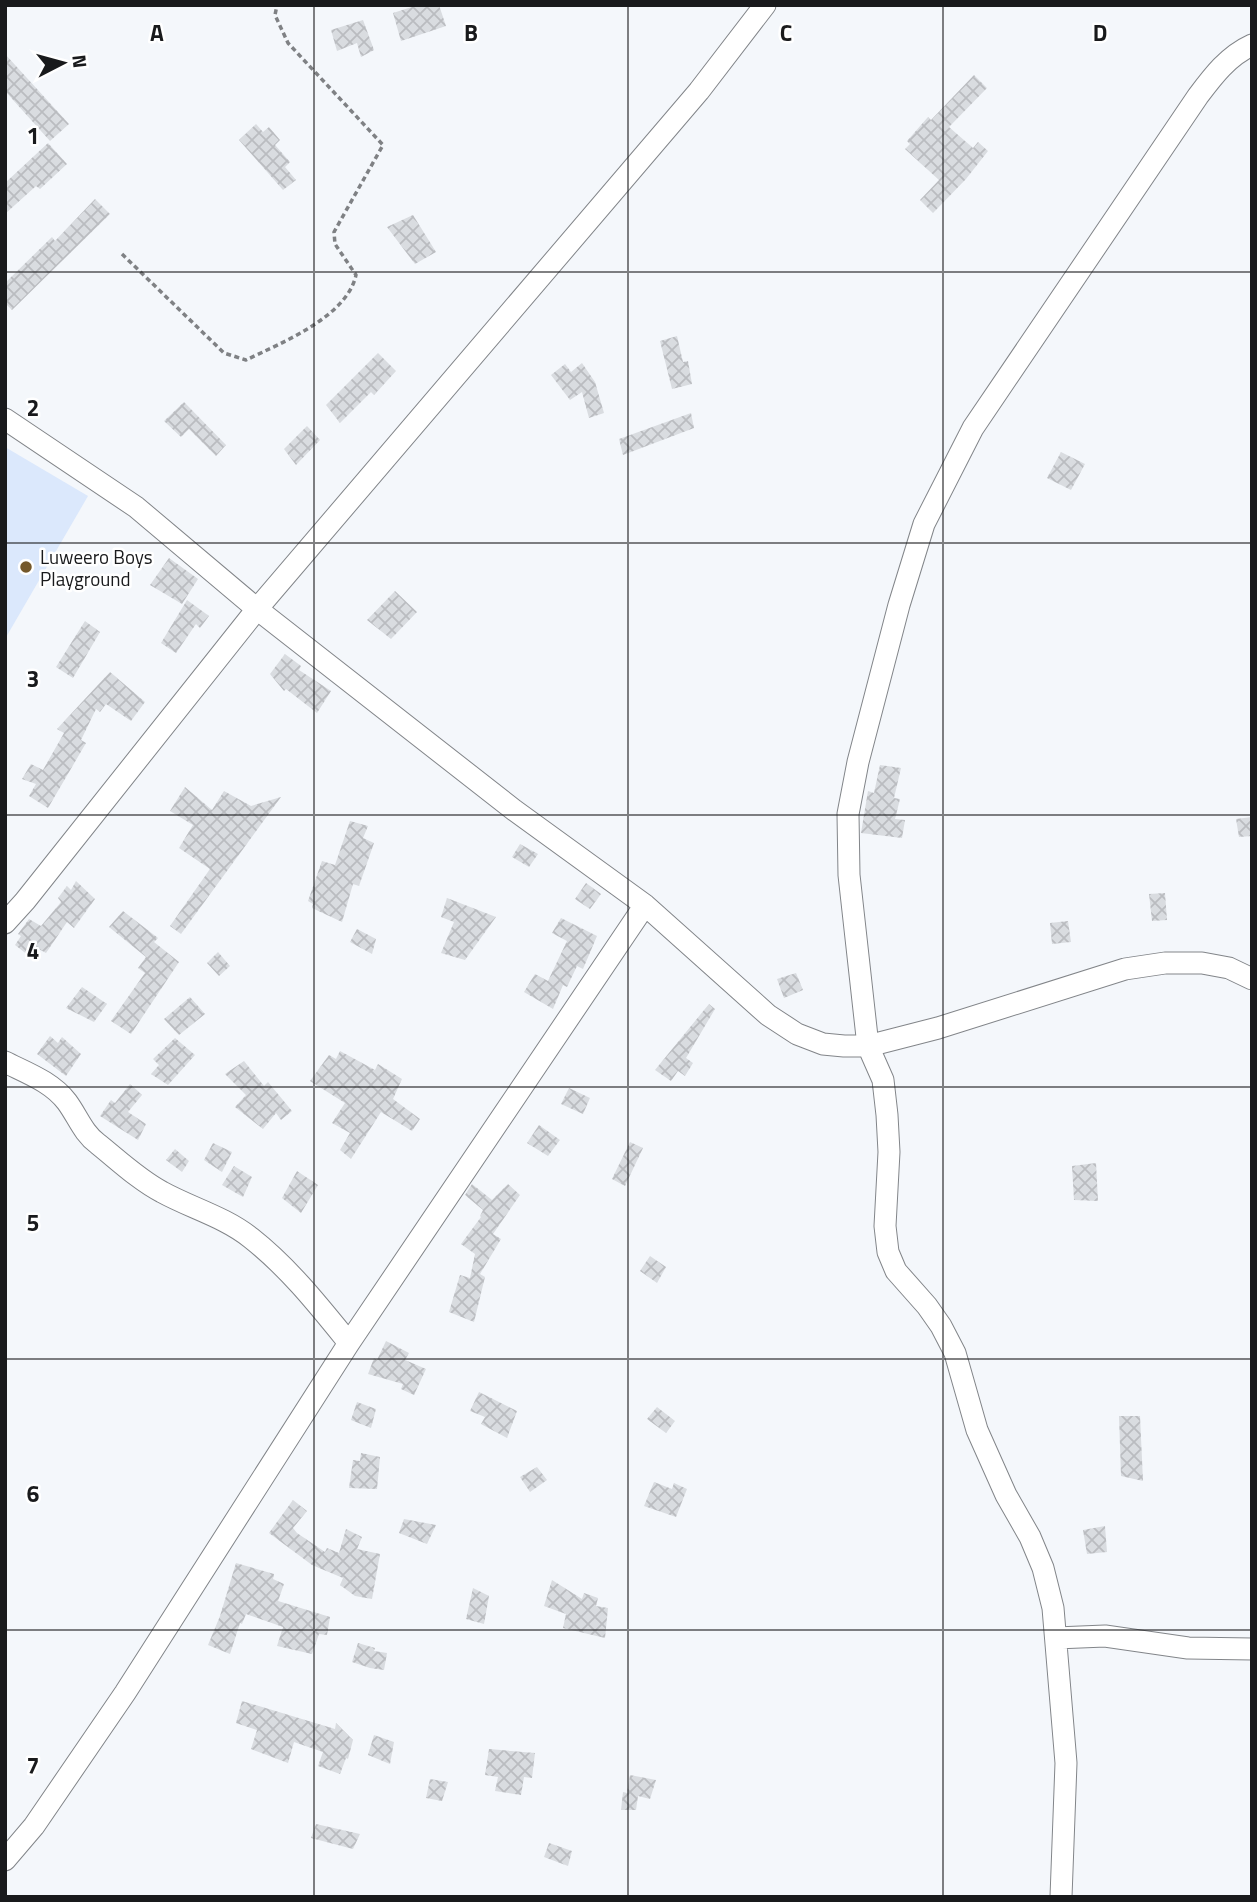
<svg xmlns="http://www.w3.org/2000/svg" width="1257" height="1902" font-family="'Titillium Web',sans-serif">
<defs>
<pattern id="building-cross-hatch" width="8" height="8" patternUnits="userSpaceOnUse" patternTransform="scale(1.75)"><rect width="8" height="8" fill="#d9dce0"/><path d="M0 0l8 8M0 8l8-8" fill="none" stroke="#babcc0"/></pattern>
</defs>
<rect width="100%" height="100%" fill="#f4f7fb"/>
<path fill="#dbe8fc" d="M 5,447 L 88,496 L 5,639 Z"/>
<path fill="url(#building-cross-hatch)" d="M 418,5 L 439,5 L 446,26 L 401,41 L 393,13 Z
M 363,20 L 374,50 L 361,57 L 357,43 L 337,51 L 331,30 Z
M 5,54 L 69,124 L 50,141 L 5,91 Z
M 974,75 L 987,88 L 949,127 L 973,148 L 978,142 L 988,151 L 966,179 L 933,213 L 920,200 L 939,180 L 905,149 L 910,144 L 907,141 L 928,117 L 931,120 Z
M 256,124 L 263,132 L 269,127 L 280,140 L 275,145 L 290,162 L 285,167 L 296,180 L 283,190 L 239,140 Z
M 48,143 L 67,164 L 40,189 L 36,186 L 5,214 L 5,183 Z
M 95,199 L 110,214 L 12,310 L 5,303 L 5,283 L 52,237 L 55,241 Z
M 413,215 L 436,252 L 415,264 L 387,227 Z
M 677,336 L 683,362 L 688,361 L 692,384 L 672,389 L 660,341 Z
M 378,353 L 396,371 L 374,395 L 371,392 L 340,423 L 326,405 Z
M 582,363 L 595,382 L 604,413 L 589,418 L 582,392 L 570,400 L 551,375 L 565,364 L 571,372 Z
M 184,402 L 226,445 L 216,456 L 189,429 L 181,437 L 164,421 Z
M 691,413 L 694,428 L 623,455 L 619,439 Z
M 307,426 L 320,440 L 296,465 L 284,449 Z
M 1061,452 L 1085,464 L 1071,490 L 1047,478 Z
M 169,558 L 198,579 L 182,604 L 150,585 Z
M 395,591 L 417,612 L 391,639 L 367,620 Z
M 187,600 L 209,616 L 200,628 L 196,624 L 176,653 L 161,643 Z
M 85,621 L 100,632 L 73,678 L 56,667 Z
M 285,654 L 301,666 L 299,670 L 331,691 L 317,713 L 286,689 L 284,691 L 270,674 Z
M 110,672 L 145,702 L 131,721 L 106,704 L 100,712 L 96,709 L 81,740 L 86,743 L 48,808 L 29,796 L 36,784 L 22,779 L 31,764 L 43,770 L 64,733 L 57,729 Z
M 880,765 L 901,768 L 894,798 L 900,799 L 895,819 L 905,820 L 902,838 L 861,833 L 868,791 L 874,793 Z
M 185,787 L 212,810 L 224,791 L 251,806 L 281,797 L 181,934 L 170,926 L 210,869 L 179,848 L 193,825 L 170,811 Z
M 1252,817 L 1252,836 L 1239,837 L 1236,819 Z
M 350,821 L 368,826 L 363,838 L 374,843 L 359,886 L 353,884 L 342,922 L 312,908 L 313,904 L 308,901 L 322,861 L 335,865 Z
M 520,844 L 538,854 L 529,867 L 512,857 Z
M 76,881 L 95,899 L 74,928 L 67,922 L 46,953 L 35,947 L 28,955 L 15,945 L 21,936 L 18,934 L 29,919 L 41,926 L 61,902 L 58,898 L 67,886 L 71,890 Z
M 586,883 L 601,894 L 590,909 L 575,899 Z
M 1165,893 L 1167,920 L 1152,921 L 1149,894 Z
M 447,898 L 496,917 L 465,960 L 441,953 L 454,922 L 441,917 Z
M 123,911 L 158,938 L 154,942 L 179,962 L 131,1034 L 111,1021 L 145,973 L 138,968 L 146,957 L 109,927 Z
M 561,918 L 597,936 L 583,969 L 577,966 L 567,987 L 563,985 L 553,1009 L 524,992 L 535,974 L 548,981 L 567,941 L 552,933 Z
M 1068,921 L 1071,942 L 1052,944 L 1050,923 Z
M 357,929 L 376,939 L 372,954 L 350,942 Z
M 218,952 L 230,966 L 219,976 L 207,963 Z
M 796,973 L 803,990 L 784,998 L 777,979 Z
M 82,987 L 107,1004 L 94,1022 L 66,1008 Z
M 190,997 L 205,1014 L 179,1035 L 164,1019 Z
M 709,1004 L 715,1009 L 686,1058 L 693,1063 L 685,1076 L 678,1071 L 671,1081 L 655,1070 Z
M 50,1036 L 58,1043 L 62,1037 L 81,1054 L 66,1076 L 37,1054 Z
M 175,1038 L 195,1055 L 168,1085 L 151,1074 L 159,1065 L 153,1059 Z
M 340,1051 L 375,1070 L 378,1064 L 402,1079 L 393,1099 L 420,1119 L 412,1131 L 381,1112 L 351,1159 L 340,1150 L 350,1133 L 332,1123 L 345,1103 L 310,1081 L 329,1055 L 336,1059 Z
M 244,1061 L 264,1086 L 268,1082 L 292,1111 L 281,1120 L 276,1113 L 263,1129 L 235,1107 L 246,1095 L 225,1074 Z
M 130,1084 L 142,1095 L 128,1112 L 146,1124 L 138,1140 L 100,1116 L 111,1100 L 115,1103 Z
M 569,1088 L 590,1098 L 583,1114 L 561,1104 Z
M 539,1125 L 560,1140 L 548,1156 L 527,1143 Z
M 630,1142 L 643,1148 L 625,1186 L 612,1179 Z
M 213,1143 L 232,1152 L 222,1172 L 204,1160 Z
M 175,1149 L 189,1161 L 182,1172 L 166,1160 Z
M 1096,1163 L 1098,1201 L 1074,1200 L 1072,1166 Z
M 234,1166 L 252,1177 L 243,1197 L 222,1185 Z
M 297,1171 L 318,1185 L 301,1213 L 282,1198 Z
M 472,1184 L 492,1200 L 508,1184 L 520,1195 L 493,1234 L 501,1239 L 480,1274 L 485,1277 L 474,1322 L 449,1312 L 460,1275 L 470,1278 L 475,1254 L 461,1244 L 481,1217 L 480,1216 L 483,1210 L 465,1195 Z
M 650,1256 L 666,1267 L 657,1283 L 640,1271 Z
M 386,1341 L 409,1353 L 405,1360 L 426,1369 L 414,1395 L 401,1389 L 403,1384 L 368,1374 L 374,1358 L 377,1360 Z
M 479,1392 L 517,1411 L 507,1438 L 481,1424 L 485,1417 L 470,1411 Z
M 357,1402 L 376,1409 L 371,1428 L 351,1420 Z
M 657,1407 L 675,1421 L 666,1433 L 647,1419 Z
M 1119,1416 L 1140,1416 L 1143,1481 L 1121,1476 Z
M 361,1453 L 380,1457 L 377,1489 L 349,1488 L 353,1460 L 360,1461 Z
M 537,1467 L 547,1480 L 530,1492 L 520,1477 Z
M 654,1482 L 672,1489 L 674,1483 L 687,1489 L 676,1517 L 644,1506 Z
M 293,1500 L 307,1511 L 293,1528 L 297,1533 L 325,1552 L 327,1548 L 339,1553 L 346,1529 L 362,1537 L 357,1549 L 380,1554 L 372,1599 L 355,1596 L 340,1585 L 343,1578 L 312,1565 L 269,1533 Z
M 404,1519 L 436,1525 L 427,1544 L 399,1533 Z
M 1105,1526 L 1107,1552 L 1087,1554 L 1083,1530 Z
M 236,1563 L 274,1574 L 273,1579 L 284,1584 L 278,1601 L 330,1617 L 327,1635 L 319,1634 L 312,1654 L 277,1646 L 283,1627 L 246,1614 L 242,1624 L 240,1623 L 230,1654 L 208,1645 L 220,1616 Z
M 552,1580 L 582,1599 L 584,1593 L 598,1598 L 596,1606 L 608,1608 L 605,1638 L 563,1628 L 566,1614 L 544,1606 Z
M 473,1588 L 489,1596 L 484,1624 L 466,1619 Z
M 358,1643 L 375,1648 L 374,1651 L 387,1653 L 384,1670 L 370,1668 L 352,1662 Z
M 242,1701 L 335,1729 L 336,1723 L 353,1740 L 348,1759 L 346,1758 L 340,1774 L 318,1766 L 323,1752 L 294,1742 L 288,1763 L 251,1749 L 257,1730 L 236,1723 Z
M 374,1735 L 394,1742 L 390,1764 L 368,1755 Z
M 489,1749 L 535,1753 L 532,1778 L 524,1777 L 521,1795 L 495,1791 L 498,1777 L 485,1775 Z
M 630,1775 L 656,1780 L 650,1799 L 638,1796 L 636,1810 L 621,1810 L 623,1792 L 627,1793 Z
M 430,1779 L 448,1782 L 442,1801 L 426,1798 Z
M 316,1824 L 360,1834 L 353,1849 L 311,1838 Z
M 549,1843 L 572,1851 L 568,1866 L 544,1857 Z"/>
<g fill="none" stroke-linecap="round" stroke-linejoin="round">
<g stroke="#828589" stroke-width="23">
<path id="minor" d="M 5,419 L 136,507 L 257,609 L 514,810 L 645,905 L 768,1015 L 797,1034 L 823,1044 L 844,1046 L 868,1046 L 938,1028 L 1125,969 L 1165,963 L 1202,963 L 1229,968 L 1252,979
M 5,923 L 25,901 L 257,609 L 699,91 L 765,5
M 5,1062 C 27,1073 52,1082 67,1102 C 78,1117 83,1133 98,1144 C 118,1160 139,1180 162,1192 C 191,1208 225,1217 251,1238 C 289,1268 319,1306 349,1343
M 1056,1638 L 1105,1636 L 1188,1648 L 1252,1649
M 5,1860 L 34,1826 L 125,1693 L 349,1343 L 645,905
M 1061,1897 L 1066,1763 L 1053,1608 L 1043,1568 L 1030,1537 L 1006,1495 L 977,1430 L 955,1353 L 941,1326 L 927,1306 L 896,1271 L 888,1252 L 885,1226 L 889,1152 L 887,1115 L 883,1080 L 868,1046 L 849,875 L 848,814 L 858,762 L 899,605 L 924,524 L 973,428 L 1198,96 C 1213,76 1228,56 1252,45"/>
</g>
<path stroke="#7f8184" stroke-width="3.5" stroke-dasharray="5 3.5" stroke-linecap="butt" d="M 122,254 L 224,353 L 246,360 C 281,343 347,317 356,275 L 335,244 L 334,232 L 383,145 L 288,43 L 275,15 L 277,5"/>
<use href="#minor" stroke="#fff" stroke-width="21"/>
</g>
<path fill="none" stroke="#191a1c" stroke-width="2" stroke-opacity="0.55" d="M 314,5 L 314,1897M 628,5 L 628,1897M 943,5 L 943,1897M 5,272 L 1252,272M 5,543 L 1252,543M 5,815 L 1252,815M 5,1087 L 1252,1087M 5,1359 L 1252,1359M 5,1630 L 1252,1630"/>
<circle fill="#74582b" stroke="#fff" stroke-width="2.5" cx="26" cy="567" r="7"/>
<g text-anchor="middle" dominant-baseline="central" stroke-width="5" stroke-linejoin="round" paint-order="stroke">
<g font-size="19" fill="#191a1c" stroke="#fff" text-anchor="start">
<text x="40" y="556">Luweero Boys<tspan x="40" dy="22">Playground</tspan></text>
</g>
</g>
<g font-size="23" text-anchor="middle" font-weight="bold" fill="#191a1c" stroke="#fff" stroke-width="5" stroke-linejoin="round" paint-order="stroke">
<text x="157" y="41">A</text>
<text x="471" y="41">B</text>
<text x="786" y="41">C</text>
<text x="1100" y="41">D</text>
<text x="33" y="144">1</text>
<text x="33" y="416">2</text>
<text x="33" y="687">3</text>
<text x="33" y="959">4</text>
<text x="33" y="1231">5</text>
<text x="33" y="1502">6</text>
<text x="33" y="1774">7</text>
</g>
<rect width="1257" height="1902" fill="none" stroke="#191a1c" stroke-width="14"/>
<g transform="translate(63 63) rotate(84)" stroke="#ffffff" stroke-width="5" paint-order="stroke">
<path d="M0-5L12 26L0 18L-12 26Z" fill="#191a1c"/>
<text y="-10" font-size="19" font-weight="bold" text-anchor="middle" fill="#191a1c">N</text>
</g>
</svg>
